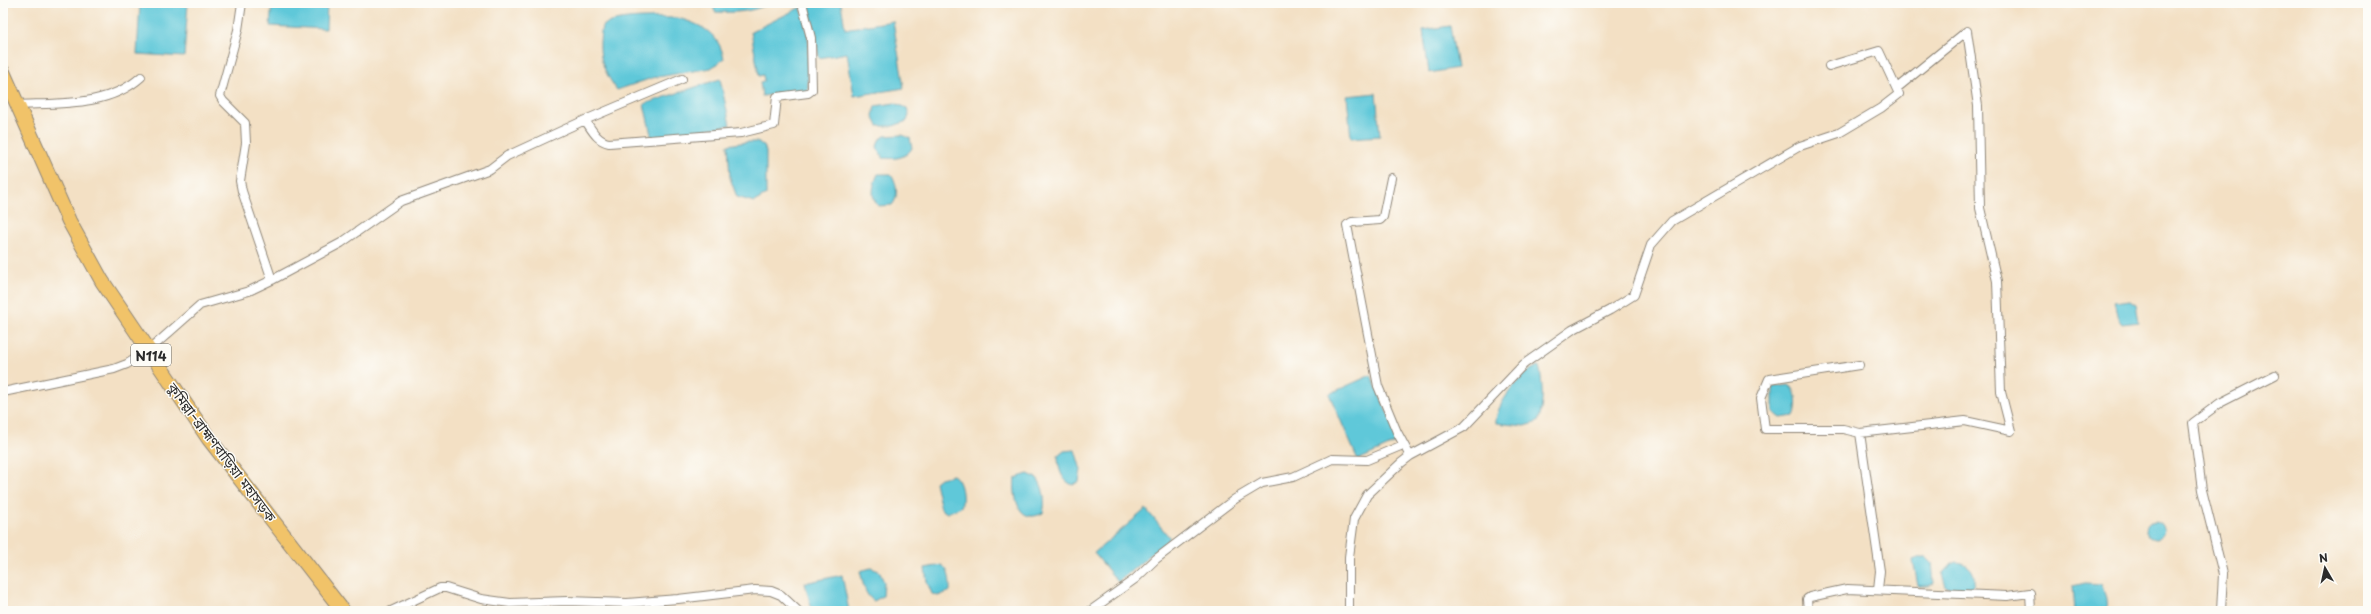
<svg xmlns="http://www.w3.org/2000/svg" width="2371" height="614" font-family="'Playpen Sans','Noto Sans Bengali',sans-serif">
<rect width="100%" height="100%" fill="#fdfcf7"/>
<filter id="ink" filterUnits="userSpaceOnUse"><feTurbulence type="fractalNoise" baseFrequency=".025" numOctaves="2"/><feDisplacementMap in="SourceGraphic" scale="8" xChannelSelector="R" yChannelSelector="G"/><feConvolveMatrix kernelMatrix="1 2 1 2 8 2 1 2 1" color-interpolation-filters="sRGB"/></filter>
<filter id="wash" filterUnits="userSpaceOnUse"><feTurbulence type="fractalNoise" baseFrequency=".012" numOctaves="4" result="noise"/><feDisplacementMap in="SourceGraphic" scale="16" xChannelSelector="R" yChannelSelector="G"/><feGaussianBlur stdDeviation="0.9" result="paint"/><feColorMatrix in="noise" values="0 0 0 0 0 0 0 0 0 0 0 0 0 0 0 0 0 1.4 0 .05"/><feComposite in="paint" operator="in"/></filter>
<g filter="url(#wash)">
<rect width="100%" height="100%" fill="#f3e0c4"/>
<path fill="#5ec8d9" stroke="#447a82" d="M 140,3 L 188,3 L 184,57 L 137,54 Z
M 272,3 L 327,3 L 326,29 L 270,26 Z
M 712,3 L 771,3 C 753,12 735,13 715,12 Z
M 809,3 L 841,3 L 845,29 L 893,21 L 904,88 L 854,96 L 847,53 L 819,58 Z
M 801,7 L 808,37 L 808,91 L 762,96 L 760,82 L 764,81 L 763,75 L 759,76 L 751,32 Z
M 678,18 C 702,25 719,33 724,59 L 711,68 L 652,78 L 617,90 C 601,68 597,53 602,26 C 617,16 659,18 678,18 Z
M 1450,26 L 1457,68 L 1429,73 L 1423,30 Z
M 720,79 L 730,125 L 652,139 L 644,104 Z
M 1376,93 L 1380,136 L 1351,138 L 1347,96 Z
M 895,103 L 907,108 L 909,115 L 907,121 L 893,126 L 878,126 L 873,116 L 875,106 Z
M 902,135 L 910,138 L 912,148 C 906,159 894,159 883,158 L 877,147 L 879,140 L 885,136 Z
M 747,142 L 756,142 L 764,145 L 766,152 L 766,195 L 754,202 L 737,197 L 730,178 L 728,145 Z
M 878,174 L 891,174 C 897,182 899,198 892,205 L 878,206 C 870,195 873,185 878,174 Z
M 2130,300 L 2136,304 L 2139,322 L 2122,324 L 2118,319 L 2114,302 Z
M 1539,366 C 1543,382 1544,406 1538,422 L 1524,426 L 1496,423 C 1494,406 1523,370 1539,366 Z
M 1371,375 L 1400,441 L 1358,460 L 1329,394 Z
M 1789,385 C 1798,389 1798,409 1794,416 L 1781,418 L 1773,412 L 1773,387 Z
M 1075,450 L 1081,470 L 1079,481 L 1073,485 C 1061,481 1058,467 1058,456 L 1064,451 Z
M 1028,474 L 1037,478 C 1044,487 1046,502 1043,513 C 1018,526 1013,496 1015,478 Z
M 953,475 C 962,480 964,498 961,507 L 947,513 L 941,509 L 935,482 L 940,478 Z
M 1146,509 L 1170,538 L 1118,582 L 1094,553 Z
M2146 530a9 9 0 1 1 18 0a9 9 0 1 1-18 0Z
M 1921,557 L 1927,557 L 1932,562 L 1934,583 L 1929,586 L 1918,586 L 1913,560 Z
M 1956,562 C 1971,563 1977,574 1973,587 L 1961,591 L 1946,587 L 1942,574 L 1951,564 Z
M 942,565 C 950,571 950,582 950,591 L 938,596 L 932,594 L 927,582 L 925,568 Z
M 871,568 L 879,571 L 884,582 L 883,596 L 874,601 C 864,595 863,582 860,571 Z
M 842,575 L 849,611 L 812,611 L 805,583 Z
M 2085,583 L 2101,584 L 2106,599 L 2107,611 L 2075,611 L 2073,586 Z"/>
</g>
<g filter="url(#ink)">
<g fill="none" stroke-linecap="round" stroke-linejoin="round">
<g stroke="#8f8678" stroke-width="10">
<path id="minor" d="M 242,3 L 238,30 L 220,96 L 223,101 L 245,123 L 246,143 L 240,181 L 242,191 L 272,280
M 1897,88 L 1967,31
M 17,105 C 58,103 108,107 141,77
M 585,120 C 592,130 597,141 609,143 L 741,133 L 774,125 L 777,97 L 808,93 L 812,90 L 811,38 L 802,3
M 1391,178 L 1383,217 L 1380,220 L 1352,222 L 1347,225 L 1378,386 L 1397,432 L 1410,456
M 1859,365 L 1769,379 L 1761,398 L 1765,429 L 1843,429 L 1860,433
M 3,392 L 114,369 L 127,364 L 148,351 L 200,305 L 249,291 L 272,280 L 341,243 L 401,201 L 490,169 L 507,156 L 585,120 L 682,79
M 1878,589 L 1880,571 L 1860,433 L 1965,421 L 2011,431 L 2001,392 L 1997,281 L 1980,208 L 1978,106 L 1967,31
M 391,611 L 440,588 L 446,588 L 481,599 L 510,603 L 567,601 L 627,603 L 678,599 L 755,590 L 771,591 L 781,595 L 798,611
M 1090,611 L 1135,579 L 1156,559 L 1235,499 L 1262,483 L 1293,477 L 1332,459 L 1367,460 L 1403,445
M 1349,611 L 1349,557 L 1354,519 L 1367,495 L 1401,463 L 1410,456 L 1464,427 L 1524,364 L 1572,330 L 1610,310 L 1634,295 L 1651,245 L 1672,221 L 1800,146 L 1839,133 L 1881,108 L 1899,94 L 1879,51 L 1829,66
M 1808,611 L 1807,599 L 1810,597 L 1847,589 L 2007,596 L 2030,593 L 2031,611
M 2221,611 L 2223,574 L 2202,490 L 2193,423 L 2220,403 L 2275,375"/>
</g>
<g stroke="#8f8678" stroke-width="16">
<path id="trunk" d="M 3,72 L 69,221 L 102,281 L 209,439 L 343,611"/>
</g>
<use href="#minor" stroke="#fff" stroke-width="8"/>
<use href="#trunk" stroke="#f1c369" stroke-width="14"/>
</g>
</g>
<g text-anchor="middle" dominant-baseline="central" stroke-width="3" stroke-linejoin="round" paint-order="stroke">
<rect fill="#fdfcf7" stroke="#6a6a68" stroke-width="1" x="131" y="344" width="40" height="22" rx="3"/>
<g font-size="13" font-weight="bold" fill="#2b2b2b">
<text x="151" y="355">N114</text>
</g>
<g font-size="14" fill="#2b2b2b" stroke="#fdfcf7">
<text transform="translate(222 452) rotate(53)">কুমিল্লা–ব্রাহ্মণবাড়িয়া মহাসড়ক</text>
</g>
</g>
<rect width="2371" height="614" fill="none" stroke="#fdfcf7" stroke-width="16"/>
<g transform="translate(2325 568) rotate(351)" stroke="#fdfcf7" stroke-width="3" paint-order="stroke">
<path d="M0-3L7 15L0 10L-7 15Z" fill="#2b2b2b"/>
<text y="-6" font-size="11" font-weight="bold" text-anchor="middle" fill="#2b2b2b">N</text>
</g>
</svg>
